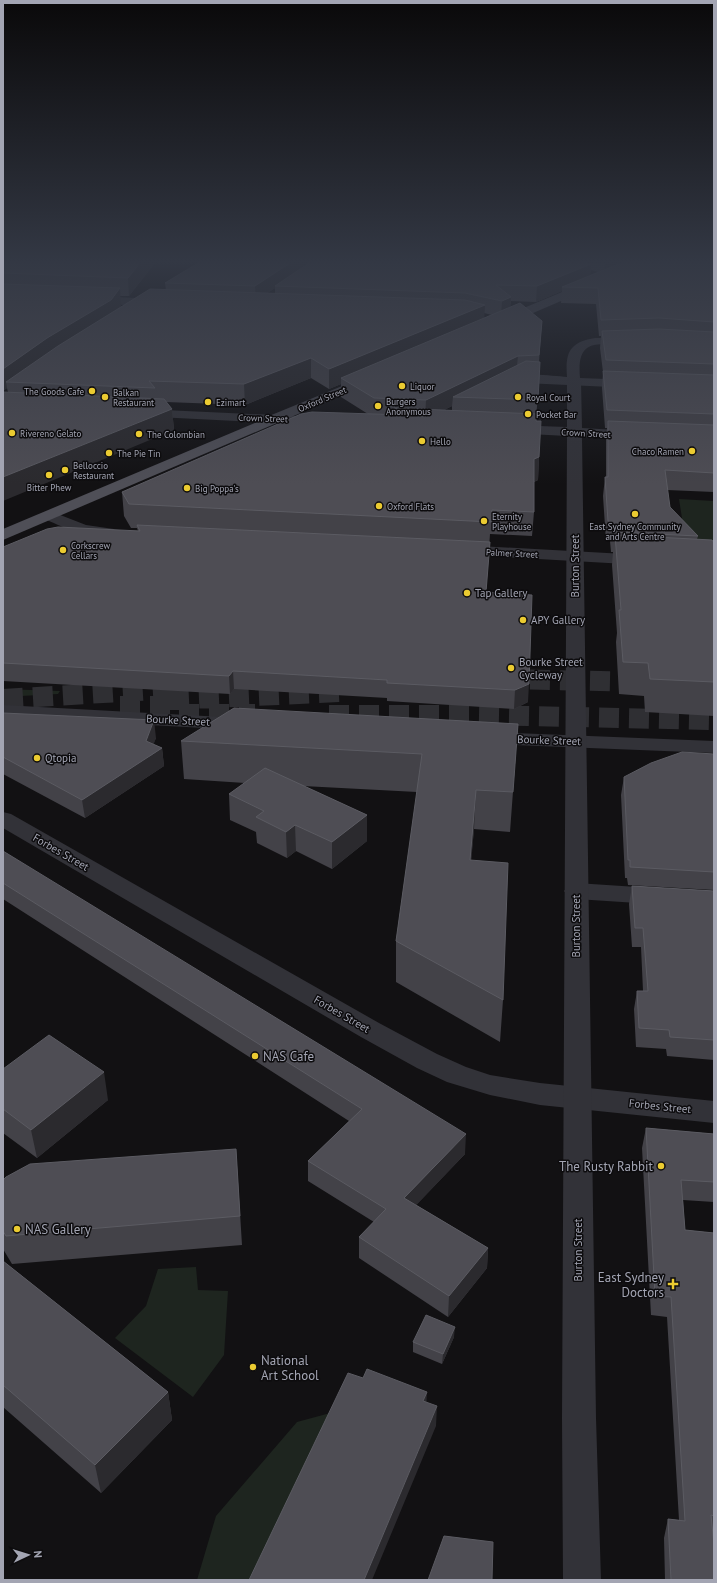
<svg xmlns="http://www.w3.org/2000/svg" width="717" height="1583" font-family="'PT Sans',sans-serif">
<rect width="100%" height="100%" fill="#121113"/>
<path fill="#1e251f" d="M 679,499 L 714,501 L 714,545 L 686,544 Z
M 3,689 L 60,691 L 58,694 L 3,697 Z
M 196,1267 L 198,1290 L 228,1291 L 224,1355 L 193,1397 L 115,1338 L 146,1306 L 158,1269 Z
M 334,1412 L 254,1580 L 197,1580 L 216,1516 L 297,1422 Z"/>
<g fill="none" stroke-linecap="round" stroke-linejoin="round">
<path stroke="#2f2f33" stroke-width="20" stroke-dasharray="20 10" stroke-linecap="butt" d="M 500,679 L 647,682
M 3,699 L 187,688
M 169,700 L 341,692
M 120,706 L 186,706
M 179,714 L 255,714
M 329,715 L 477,715 L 714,720"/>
<path fill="#323238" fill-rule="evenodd" d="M 91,296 L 159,299 L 163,300 L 165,303 L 163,306 L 159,307 L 87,303 L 85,300 L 87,297 Z
M 595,338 L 631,338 L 636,339 L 637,342 L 636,345 L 631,346 C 600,345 576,335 580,378 L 633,380 L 638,381 L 640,384 L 638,387 L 633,388 L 524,383 L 510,388 L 505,387 L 503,384 C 513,370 551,376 567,377 C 565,352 570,342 595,338 Z
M 50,511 L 86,525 L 114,529 L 116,533 L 114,537 C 93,542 64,527 44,519 L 42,516 L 44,513 Z
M 460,545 L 643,555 L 649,556 L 652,560 L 649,564 L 643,565 L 454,554 L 451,550 L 454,546 Z
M 3,705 L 241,718 L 248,720 L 251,724 L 248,728 L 241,730 L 3,717 Z
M 487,732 L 714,741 L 714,753 L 487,744 L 480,742 L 477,738 L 480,734 Z
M 3,812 L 11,814 L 379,1023 L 437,1054 L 466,1067 L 490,1075 L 540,1083 L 714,1101 L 714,1123 L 540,1105 L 490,1095 L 447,1082 L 417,1068 L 361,1037 L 3,828 Z
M 576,883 L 714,892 L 714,908 L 576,899 L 568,896 L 564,891 L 568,886 Z"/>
<path fill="#323238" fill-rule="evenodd" d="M 574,377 L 579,378 L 581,381 L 582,428 L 635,431 L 640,432 L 642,435 L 640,438 L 635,439 L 582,437 L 596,1418 L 601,1580 L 563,1580 L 562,1418 L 567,436 L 510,433 L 505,432 L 503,429 L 505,426 L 510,425 L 567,427 L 567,381 L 569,378 Z
M 142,409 L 318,417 L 323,418 L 325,421 L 323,424 L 318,425 L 137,416 L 135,413 L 137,410 Z"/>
<path fill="#414148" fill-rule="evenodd" d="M 632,263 L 647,263 L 645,265 L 505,325 L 497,325 L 495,322 L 497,319 Z
M 369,375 L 374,376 L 376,379 L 374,382 L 279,422 L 274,423 L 269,422 L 267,419 L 269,416 Z"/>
<path fill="#4f4f57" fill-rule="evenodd" d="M 274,415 L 279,416 L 281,419 L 279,422 L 3,540 L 3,529 Z"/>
</g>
<path fill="#434248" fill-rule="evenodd" d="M 3,263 L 155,263 L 129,296 L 120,296 L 121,307 L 166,290 L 165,283 L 198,263 L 714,263 L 714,492 L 667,490 L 670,507 L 698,536 L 697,539 L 714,543 L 714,716 L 645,712 L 644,696 L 619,694 L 616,642 L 617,633 L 612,565 L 613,552 L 611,552 L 610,541 L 606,541 L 603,496 L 605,477 L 606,477 L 606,439 L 607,428 L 605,428 L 602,388 L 603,372 L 600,348 L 601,336 L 599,336 L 596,304 L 561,303 L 562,291 L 536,302 L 511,301 L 510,307 L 542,321 L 539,362 L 540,362 L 536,421 L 539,457 L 538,480 L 534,482 L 534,512 L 532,536 L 490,534 L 486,592 L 528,702 L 514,709 L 387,701 L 387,698 L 234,689 L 230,694 L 3,681 L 3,547 L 138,531 L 137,528 L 131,528 L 124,516 L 122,492 L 368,414 L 341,397 L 341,384 L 329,389 L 311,378 L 245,405 L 166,402 L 172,409 L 174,430 L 8,392 L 7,388 L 3,391 ZM 591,270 L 598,272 L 590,275 ZM 275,288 L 275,294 L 267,293 ZM 484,313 L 492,315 L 484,318 ZM 452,406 L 452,411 L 444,410 Z
M 3,713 L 156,738 L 153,744 L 162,748 L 164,766 L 85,818 L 3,774 Z
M 518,724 L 510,832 L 474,829 L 471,860 L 503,1000 L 500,1042 L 396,982 L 396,941 L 417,792 L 303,786 L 367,815 L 367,841 L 332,869 L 296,851 L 287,858 L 257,843 L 256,832 L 230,820 L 229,794 L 245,783 L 184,779 L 181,741 Z
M 714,754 L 714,890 L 628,885 L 627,878 L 625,878 L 621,795 L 624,777 Z
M 3,851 L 465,1154 L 416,1205 L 488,1248 L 487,1268 L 448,1317 L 359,1258 L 359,1237 L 374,1222 L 308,1181 L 308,1161 L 349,1121 L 3,899 Z
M 632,886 L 714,891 L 714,1060 L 667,1056 L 666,1049 L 636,1047 L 634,1009 L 637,991 L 643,991 L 641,947 L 632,947 L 629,904 Z
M 3,1069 L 108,1100 L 37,1158 L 3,1133 Z
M 646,1128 L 714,1134 L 714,1202 L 683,1200 L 685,1230 L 714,1233 L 714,1535 L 713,1535 L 714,1580 L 665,1580 L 664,1538 L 668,1519 L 679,1520 L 667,1317 L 651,1315 L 642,1148 Z
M 236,1149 L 242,1245 L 12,1264 L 3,1249 L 3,1180 Z
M 3,1261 L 168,1392 L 172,1420 L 101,1493 L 3,1407 Z
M 454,1337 L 442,1364 L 413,1352 L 413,1342 Z"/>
<path fill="#2b2a2e" d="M 140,263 L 155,263 L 129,296 L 128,278 Z
M 290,263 L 313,263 L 275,286 L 275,288 L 256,301 L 255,286 Z
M 605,263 L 629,263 L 604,273 Z
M 591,264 L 590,279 L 562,287 L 562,291 L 536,302 L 537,286 Z
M 120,288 L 121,307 L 6,382 L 7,388 L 3,391 L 3,369 Z
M 511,297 L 510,313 L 501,317 L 502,301 Z
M 485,305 L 484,324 L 341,378 L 341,384 L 329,389 L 329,369 Z
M 518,356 L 516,375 L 453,397 L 452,406 L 425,420 L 426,400 Z
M 311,358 L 311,378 L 245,405 L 244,384 Z
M 172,409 L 174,430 L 3,501 L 3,477 Z
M 539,457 L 538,480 L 533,482 L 534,459 Z
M 233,671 L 234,689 L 230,694 L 229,676 Z
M 529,684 L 528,702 L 514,709 L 515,690 Z
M 154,720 L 156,738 L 149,757 L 162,748 L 164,766 L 85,818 L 82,800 L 146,741 Z
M 476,790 L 474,829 L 468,900 L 470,860 Z
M 367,815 L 367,841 L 332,869 L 332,842 Z
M 295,825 L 296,851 L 287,858 L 286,832 Z
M 104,1072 L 108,1100 L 37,1158 L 31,1130 Z
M 466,1134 L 465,1154 L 404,1218 L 404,1198 Z
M 488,1248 L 487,1268 L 448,1317 L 449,1296 Z
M 455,1327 L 454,1337 L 442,1364 L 443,1354 Z
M 168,1392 L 172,1420 L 101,1493 L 95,1465 Z
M 427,1392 L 426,1412 L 423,1401 Z
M 437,1406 L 436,1426 L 372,1580 L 364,1580 Z"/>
<path fill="#4e4d54" stroke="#5b5b62" d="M 3,263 L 140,263 L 128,278 L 3,273 Z
M 198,263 L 290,263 L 255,286 L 165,283 Z
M 309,263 L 585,263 L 591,264 L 537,286 L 496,285 L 511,297 L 502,301 L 465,293 L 275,286 Z
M 621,263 L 714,263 L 714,322 L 659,318 L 601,320 L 598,288 L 562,287 Z
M 3,284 L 120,288 L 111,300 L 47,338 L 3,369 Z
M 150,289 L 465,300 L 485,305 L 329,369 L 311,358 L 244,384 L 149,381 L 155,388 L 6,382 L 58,346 Z
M 520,303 L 542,321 L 539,355 L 518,356 L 426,400 L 374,398 L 341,378 Z
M 659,329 L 714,332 L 714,364 L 606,360 L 602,331 Z
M 526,361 L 540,362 L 538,400 L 453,397 Z
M 603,371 L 714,375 L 714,414 L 607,410 Z
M 3,392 L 164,399 L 172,409 L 3,477 Z
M 394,408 L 537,414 L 536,421 L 541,421 L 539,457 L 534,459 L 534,512 L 492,510 L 491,522 L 129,504 L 122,492 L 301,414 L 312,412 L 405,415 Z
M 608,421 L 714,425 L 714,473 L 665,470 L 670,507 L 698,536 L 613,532 L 612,522 L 608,521 L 605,477 L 608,477 Z
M 137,525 L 490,542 L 486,592 L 532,595 L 529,684 L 515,690 L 387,683 L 387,680 L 233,671 L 229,676 L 3,663 L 3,547 L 47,529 L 58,527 L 140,531 Z
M 615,535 L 712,540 L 714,543 L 714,682 L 650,679 L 648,663 L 623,662 L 619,610 L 621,610 Z
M 234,708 L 518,724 L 513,792 L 476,790 L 470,860 L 508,863 L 503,1000 L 396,941 L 422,754 L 181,741 Z
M 3,713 L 154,720 L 146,741 L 162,748 L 82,800 L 3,757 Z
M 682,752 L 714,754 L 714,872 L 630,867 L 630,860 L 628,860 L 624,777 L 651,763 Z
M 265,768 L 367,815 L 332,842 L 295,825 L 286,832 L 256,817 L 264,811 L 229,794 Z
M 3,851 L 466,1134 L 404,1198 L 488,1248 L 449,1296 L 359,1237 L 386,1209 L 308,1161 L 362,1109 L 3,883 Z
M 632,886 L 714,891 L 714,1040 L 670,1037 L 669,1030 L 639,1028 L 637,991 L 648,991 L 643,928 L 635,928 Z
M 49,1035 L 104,1072 L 31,1130 L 3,1109 L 3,1069 Z
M 646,1128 L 714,1134 L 714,1182 L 681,1180 L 685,1230 L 714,1233 L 714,1516 L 711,1515 L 714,1545 L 714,1580 L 671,1580 L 668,1519 L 685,1521 L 671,1297 L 655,1296 Z
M 236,1149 L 240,1216 L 6,1236 L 3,1231 L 3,1180 L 6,1177 L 30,1164 Z
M 3,1261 L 168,1392 L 95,1465 L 3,1385 Z
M 426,1315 L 455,1327 L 443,1354 L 413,1342 Z
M 367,1369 L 427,1392 L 423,1401 L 437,1406 L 364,1580 L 249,1580 L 348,1373 L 363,1378 Z
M 444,1536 L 493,1542 L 492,1580 L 428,1580 Z"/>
<linearGradient id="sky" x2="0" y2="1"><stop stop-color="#0a090a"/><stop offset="0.54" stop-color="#333844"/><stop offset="1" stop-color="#333844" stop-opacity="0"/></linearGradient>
<rect width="717" height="484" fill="url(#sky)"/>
<g fill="#ebcb31" stroke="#0d0c0e" stroke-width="1.5">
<circle cx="402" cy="386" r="4"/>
<circle cx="92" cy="391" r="4"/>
<circle cx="105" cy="397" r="4"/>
<circle cx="518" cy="397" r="4"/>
<circle cx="208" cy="402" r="4"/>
<circle cx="378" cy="406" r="4"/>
<circle cx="528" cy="414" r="4"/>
<circle cx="12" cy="433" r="4"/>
<circle cx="139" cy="434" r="4"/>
<circle cx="422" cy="441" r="4"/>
<circle cx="692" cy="451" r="4"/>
<circle cx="109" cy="453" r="4"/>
<circle cx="65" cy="470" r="4"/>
<circle cx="49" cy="475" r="4"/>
<circle cx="187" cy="488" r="4"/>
<circle cx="379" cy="506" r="4"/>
<circle cx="635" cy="514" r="4"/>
<circle cx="484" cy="521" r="4"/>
<circle cx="63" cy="550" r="4"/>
<circle cx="467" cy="593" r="4"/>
<circle cx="523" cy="620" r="4"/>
<circle cx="511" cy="668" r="4"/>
<circle cx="37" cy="758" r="4"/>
<circle cx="255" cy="1056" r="4"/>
<circle cx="661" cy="1166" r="4"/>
<circle cx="17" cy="1229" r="4"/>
<path d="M671 1278h4v4h4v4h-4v4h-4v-4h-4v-4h4z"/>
<circle cx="253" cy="1367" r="4"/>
</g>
<g text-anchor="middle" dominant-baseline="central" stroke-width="3" stroke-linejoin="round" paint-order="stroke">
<g font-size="9" fill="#a3a5b3" stroke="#0d0c0e" text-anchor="start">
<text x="410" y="386">Liquor</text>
<text x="84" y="391" text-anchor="end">The Goods Cafe</text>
<text x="113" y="392">Balkan<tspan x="113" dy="10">Restaurant</tspan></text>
<text x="526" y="397">Royal Court</text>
<text x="386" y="401">Burgers<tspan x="386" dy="10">Anonymous</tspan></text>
<text x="216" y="402">Ezimart</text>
<text x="536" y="414">Pocket Bar</text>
<text x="20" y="433">Rivereno Gelato</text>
<text x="147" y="434">The Colombian</text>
<text x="430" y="441">Hello</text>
<text x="684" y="451" text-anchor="end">Chaco Ramen</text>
<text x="117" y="453">The Pie Tin</text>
<text x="73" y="465">Belloccio<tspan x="73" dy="10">Restaurant</tspan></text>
<text x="49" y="487" text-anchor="middle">Bitter Phew</text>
<text x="195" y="488">Big Poppa's</text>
<text x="387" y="506">Oxford Flats</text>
<text x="492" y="516">Eternity<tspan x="492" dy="10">Playhouse</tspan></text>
<text x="635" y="526" text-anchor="middle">East Sydney Community<tspan x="635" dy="10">and Arts Centre</tspan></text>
<text x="71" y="545">Corkscrew<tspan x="71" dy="10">Cellars</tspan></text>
</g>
<g font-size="9" fill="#a3a5b3" stroke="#0d0c0e">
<text transform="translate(322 399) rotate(-23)">Oxford Street</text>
<text transform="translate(263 418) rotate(2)">Crown Street</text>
<text transform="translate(586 433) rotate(3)">Crown Street</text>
<text transform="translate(512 553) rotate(3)">Palmer Street</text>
</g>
<g font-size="11" fill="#a3a5b3" stroke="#0d0c0e">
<text transform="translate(575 566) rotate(-90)">Burton Street</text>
<text transform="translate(178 720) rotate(3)">Bourke Street</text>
<text transform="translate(549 740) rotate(2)">Bourke Street</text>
<text transform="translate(61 852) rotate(30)">Forbes Street</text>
<text transform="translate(576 926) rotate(-90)">Burton Street</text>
<text transform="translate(342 1014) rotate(30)">Forbes Street</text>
<text transform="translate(660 1106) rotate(6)">Forbes Street</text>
<text transform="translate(578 1250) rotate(-90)">Burton Street</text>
</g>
<g font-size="11" fill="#a3a5b3" stroke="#0d0c0e" text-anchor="start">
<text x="475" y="593">Tap Gallery</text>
<text x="531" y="620">APY Gallery</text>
<text x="519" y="662">Bourke Street<tspan x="519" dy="13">Cycleway</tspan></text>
<text x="45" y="758">Qtopia</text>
</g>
<g font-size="13" fill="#a3a5b3" stroke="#0d0c0e" text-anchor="start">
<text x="263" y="1056">NAS Cafe</text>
<text x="653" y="1166" text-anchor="end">The Rusty Rabbit</text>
<text x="25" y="1229">NAS Gallery</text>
<text x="664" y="1277" text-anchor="end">East Sydney<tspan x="664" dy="15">Doctors</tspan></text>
<text x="261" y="1360">National<tspan x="261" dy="15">Art School</tspan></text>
</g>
</g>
<rect width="717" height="1583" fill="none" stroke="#a3a5b3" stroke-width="8"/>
<g transform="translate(28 1555) rotate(86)" stroke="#0d0c0e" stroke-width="3" paint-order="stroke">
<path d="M0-3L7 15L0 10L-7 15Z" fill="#a3a5b3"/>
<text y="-6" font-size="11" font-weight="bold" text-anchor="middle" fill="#a3a5b3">N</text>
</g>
</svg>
